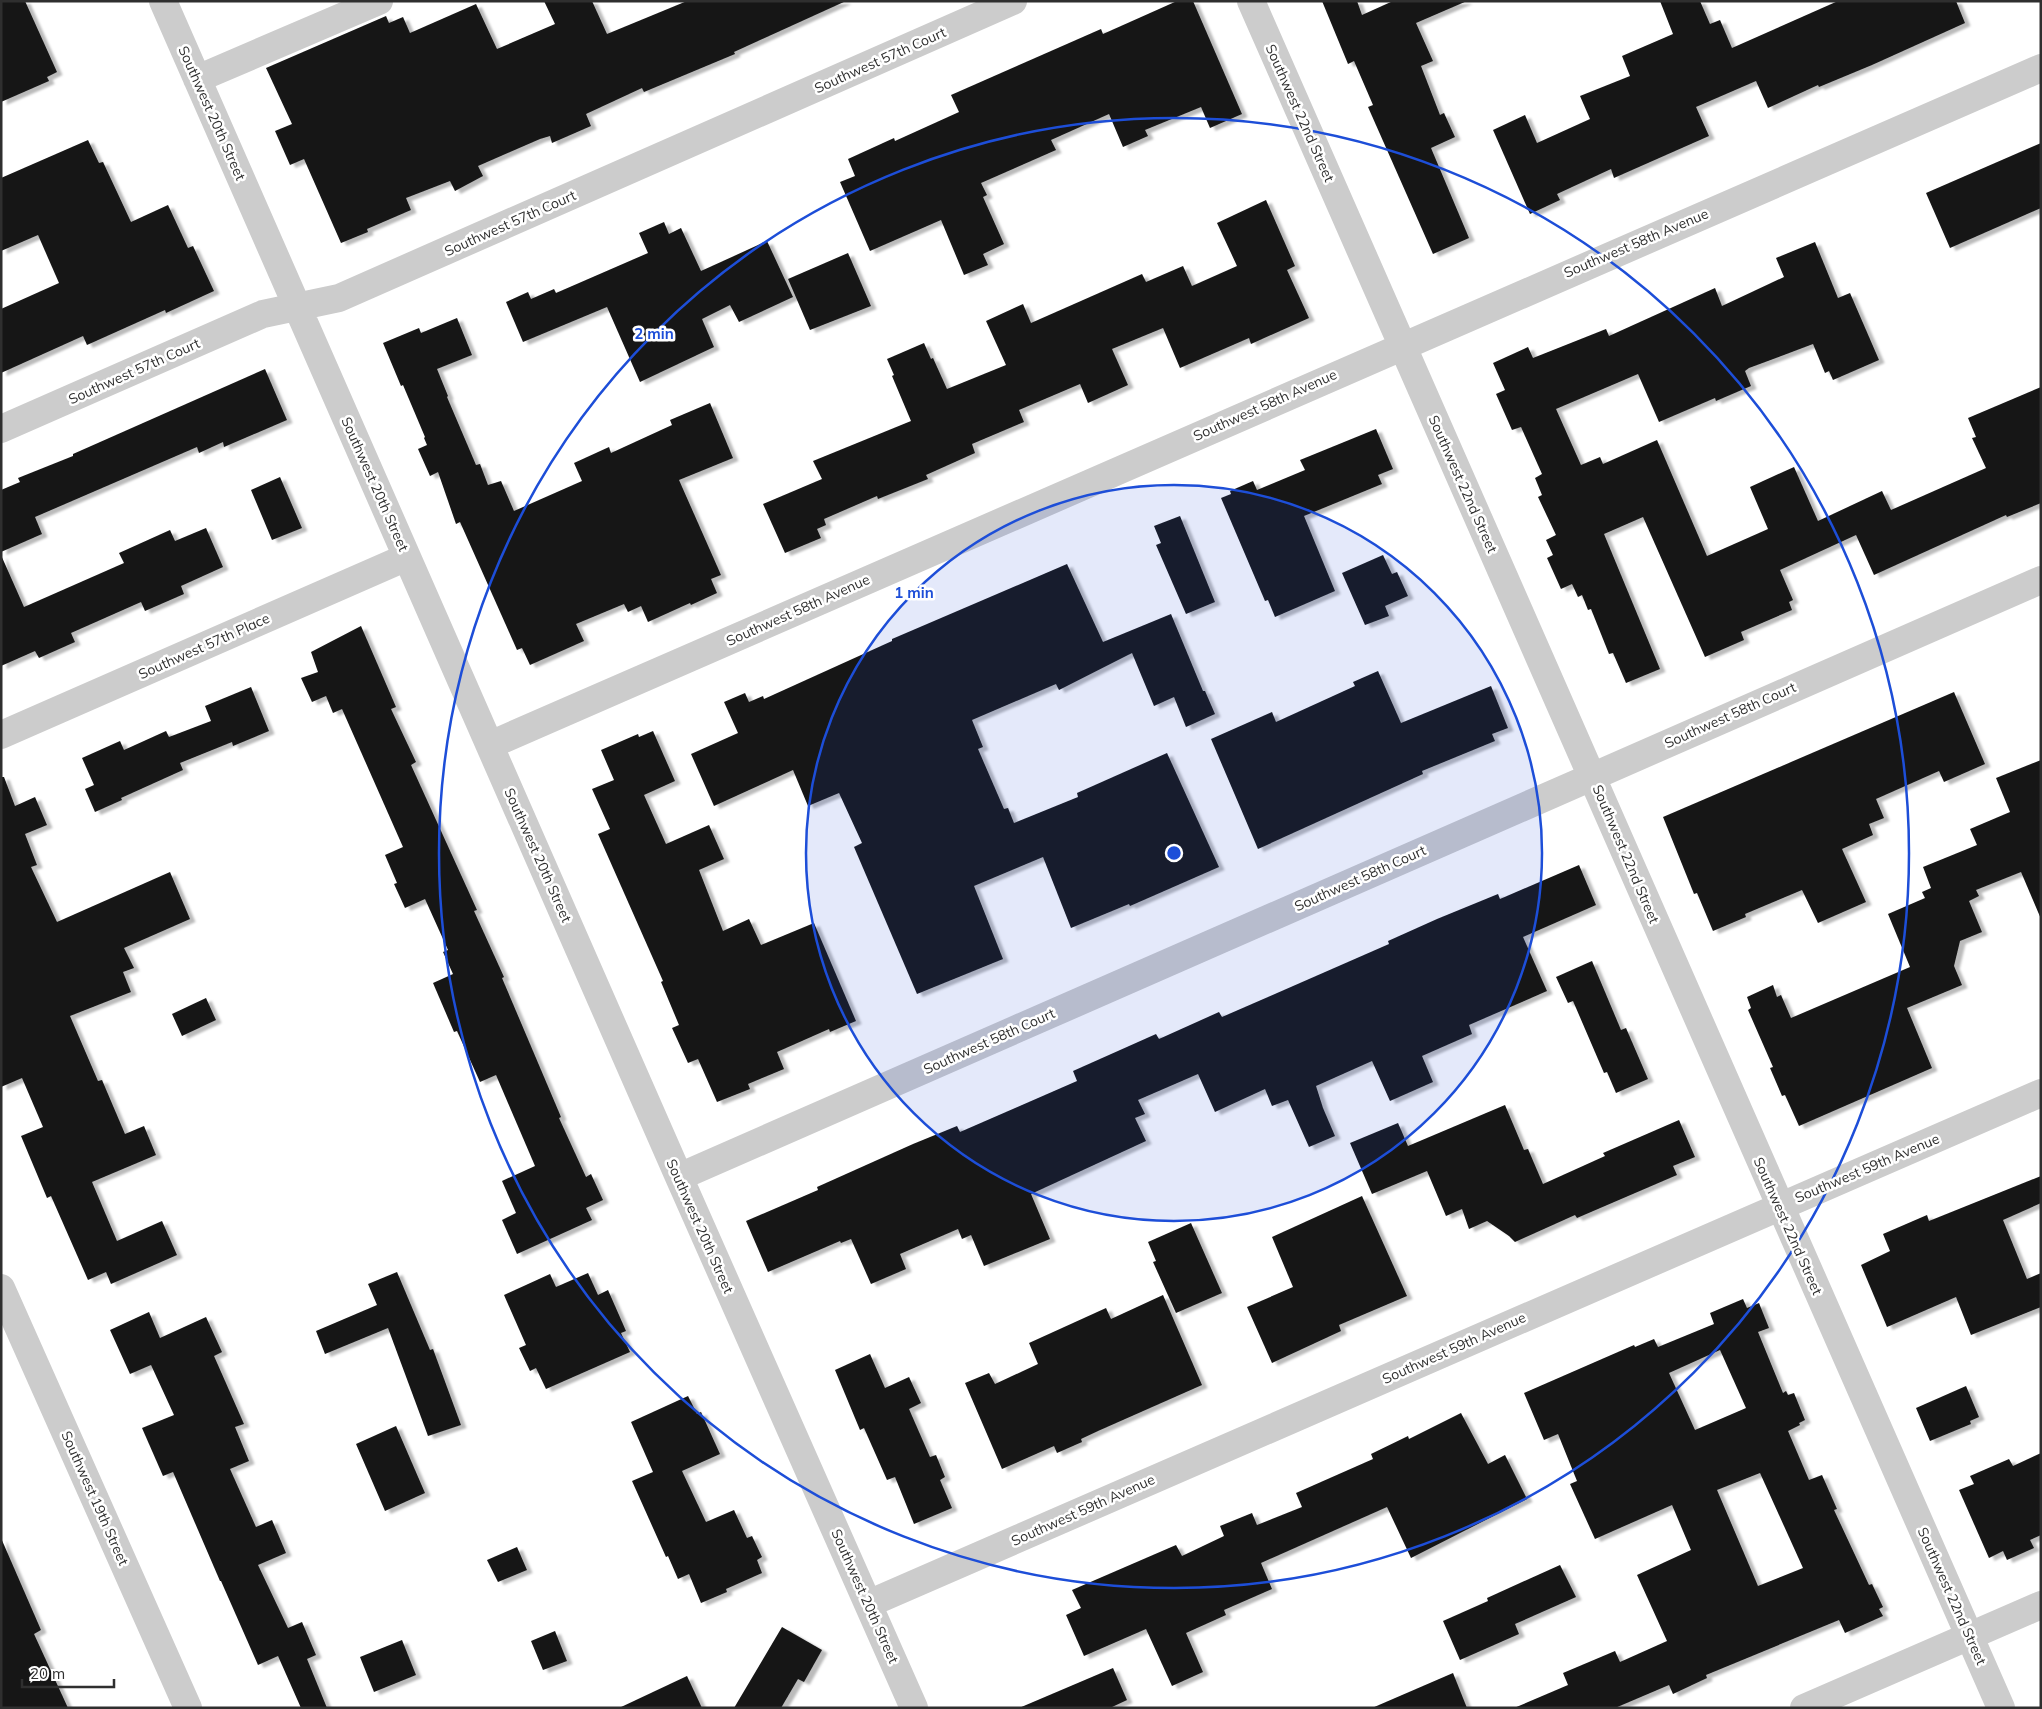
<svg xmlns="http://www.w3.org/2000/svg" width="2042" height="1709" font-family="Mulish,sans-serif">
<defs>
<filter id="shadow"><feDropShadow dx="5.5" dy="3" stdDeviation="1" flood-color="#0004"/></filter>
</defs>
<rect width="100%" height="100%" fill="#fff"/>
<path fill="#161616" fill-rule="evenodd" filter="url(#shadow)" d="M 1,1 L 25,1 L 57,72 L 47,77 L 49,81 L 1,102 Z
M 544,1 L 592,1 L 607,34 L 687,1 L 846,1 L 734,52 L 735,54 L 644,92 L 642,88 L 586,114 L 591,126 L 552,143 L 550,136 L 540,139 L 478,166 L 483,176 L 455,191 L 450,181 L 406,198 L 411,210 L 367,229 L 368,232 L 341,243 L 304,159 L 290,165 L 275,131 L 292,124 L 266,68 L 386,16 L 389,23 L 403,17 L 410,33 L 476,4 L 497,49 L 555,24 Z
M 1177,1 L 1193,1 L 1242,114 L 1210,128 L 1201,107 L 1145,130 L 1148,136 L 1123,147 L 1109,114 L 1051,140 L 1056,150 L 981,183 L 987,195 L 983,197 L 1004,244 L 983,254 L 988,265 L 964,275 L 941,220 L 870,251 L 840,182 L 855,176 L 848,159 L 894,138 L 895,141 L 959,112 L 951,95 L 1101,29 L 1103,34 Z
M 1322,1 L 1357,1 L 1362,15 L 1393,1 L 1467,1 L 1416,23 L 1433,61 L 1421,66 L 1440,115 L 1444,113 L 1455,137 L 1431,148 L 1469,238 L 1433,254 L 1368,107 L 1373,105 L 1354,61 L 1348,64 Z
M 1660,1 L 1700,1 L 1710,24 L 1720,20 L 1732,48 L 1838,1 L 1956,1 L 1965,23 L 1872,65 L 1819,87 L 1818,85 L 1768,108 L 1756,81 L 1696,107 L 1709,136 L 1614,178 L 1611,169 L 1557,194 L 1560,200 L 1530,214 L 1493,130 L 1525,115 L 1537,143 L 1590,119 L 1580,96 L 1630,76 L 1622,56 L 1673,34 Z
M 88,140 L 99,163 L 103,162 L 131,222 L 168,205 L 188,248 L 193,246 L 214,291 L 166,313 L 165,310 L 87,345 L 83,336 L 1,373 L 1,309 L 59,283 L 38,235 L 1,251 L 1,178 Z
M 2041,143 L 2041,208 L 1950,248 L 1926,193 Z
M 1266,200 L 1295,266 L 1287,270 L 1309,318 L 1251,344 L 1249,338 L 1180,368 L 1163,328 L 1112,349 L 1128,385 L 1088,403 L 1080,384 L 1019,410 L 1024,422 L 972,444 L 975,453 L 926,475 L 928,479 L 878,499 L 877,496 L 824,519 L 826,525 L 817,529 L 821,538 L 785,553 L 763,504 L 822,479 L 813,461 L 911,421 L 892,376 L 894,375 L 887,359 L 924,343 L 931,359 L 933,358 L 947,389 L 1006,365 L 986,321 L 1023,304 L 1031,323 L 1142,274 L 1146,282 L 1183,266 L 1192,286 L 1237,266 L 1217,223 Z
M 664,222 L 669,234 L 681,228 L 701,271 L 767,241 L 793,297 L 739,322 L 730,305 L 702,319 L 714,347 L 640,382 L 607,307 L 523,342 L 506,302 L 528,292 L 531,299 L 554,289 L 556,293 L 648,253 L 639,233 Z
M 1815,242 L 1838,298 L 1850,293 L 1879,360 L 1833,380 L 1829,371 L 1825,373 L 1813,344 L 1749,368 L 1745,371 L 1751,386 L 1716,401 L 1715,398 L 1659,422 L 1638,374 L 1556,409 L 1581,465 L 1600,457 L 1603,464 L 1657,440 L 1707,556 L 1768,529 L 1750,487 L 1794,467 L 1818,521 L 1882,491 L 1891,510 L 1986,468 L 1972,438 L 1976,437 L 1968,418 L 2041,387 L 2041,503 L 2007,517 L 2006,515 L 1874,575 L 1856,535 L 1780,570 L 1793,600 L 1789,602 L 1792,610 L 1741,632 L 1744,640 L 1705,657 L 1643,517 L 1604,534 L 1660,669 L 1626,683 L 1613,653 L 1609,654 L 1591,609 L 1588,610 L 1582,595 L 1578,597 L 1572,584 L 1561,589 L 1547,558 L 1553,555 L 1546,540 L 1556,535 L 1538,497 L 1542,495 L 1535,478 L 1542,474 L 1521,427 L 1512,430 L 1496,394 L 1505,390 L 1493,363 L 1528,347 L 1533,358 L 1606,329 L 1609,336 L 1715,288 L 1722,306 L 1784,277 L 1776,258 Z
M 848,253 L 871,306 L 810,330 L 788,279 Z
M 457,318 L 472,355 L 437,369 L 448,396 L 447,397 L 476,465 L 480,464 L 488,485 L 501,481 L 514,511 L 582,481 L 574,463 L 609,447 L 611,453 L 672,425 L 670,420 L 710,403 L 733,458 L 679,480 L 721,575 L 711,579 L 717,593 L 691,605 L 690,603 L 648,622 L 641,606 L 628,612 L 624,604 L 576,624 L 584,641 L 530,665 L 522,648 L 517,650 L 460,522 L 456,524 L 438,472 L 430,476 L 418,449 L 427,445 L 424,438 L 425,437 L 403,385 L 401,386 L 383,343 L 419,328 L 421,333 Z
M 265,369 L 287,420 L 224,447 L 223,442 L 199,453 L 197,447 L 35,517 L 42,534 L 1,552 L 1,490 L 20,482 L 18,478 L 73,456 L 73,454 Z
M 1376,429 L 1393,469 L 1378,475 L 1382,484 L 1304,516 L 1335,591 L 1275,617 L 1268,600 L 1265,601 L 1221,498 L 1231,494 L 1230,491 L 1253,481 L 1257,490 L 1305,470 L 1300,460 Z
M 280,477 L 302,528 L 272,540 L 251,490 Z
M 1180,516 L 1215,602 L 1186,614 L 1156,545 L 1161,543 L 1154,526 Z
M 206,528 L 223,567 L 181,586 L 184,594 L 145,611 L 141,602 L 71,633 L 75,642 L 39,658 L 35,651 L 1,666 L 1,555 L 24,607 L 124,563 L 119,553 L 170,530 L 175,541 Z
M 1383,555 L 1392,574 L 1397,572 L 1408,596 L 1385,606 L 1389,616 L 1365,625 L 1342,573 Z
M 1067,564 L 1103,642 L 1171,614 L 1203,691 L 1205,691 L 1215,714 L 1186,727 L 1174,697 L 1154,706 L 1132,653 L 1059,690 L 1056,684 L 972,720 L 983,747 L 978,749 L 1004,809 L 1008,808 L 1014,823 L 1078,797 L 1077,793 L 1167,753 L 1219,867 L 1130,906 L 1129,904 L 1071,928 L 1043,857 L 974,886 L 1003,959 L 917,994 L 854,847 L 862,843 L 839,793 L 808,806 L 793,770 L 714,806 L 691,754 L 738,733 L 724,702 L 745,693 L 749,702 L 763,696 L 764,699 L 892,641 L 892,639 Z
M 361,626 L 396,707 L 391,709 L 416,762 L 411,765 L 477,910 L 474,911 L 504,977 L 502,978 L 561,1117 L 559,1118 L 586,1177 L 591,1174 L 603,1200 L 586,1208 L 592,1220 L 517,1254 L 502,1220 L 516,1213 L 502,1181 L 535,1166 L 496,1075 L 480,1082 L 457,1031 L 454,1032 L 433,983 L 453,974 L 443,952 L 448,950 L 425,899 L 405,908 L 394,884 L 397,883 L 385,855 L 403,847 L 342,709 L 333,713 L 326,696 L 312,702 L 301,678 L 318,672 L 311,652 Z
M 1378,671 L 1401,723 L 1491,686 L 1508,728 L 1492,734 L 1495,741 L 1422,771 L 1423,774 L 1258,849 L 1211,739 L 1272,712 L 1276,722 L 1355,686 L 1353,682 Z
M 251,687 L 269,731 L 233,746 L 232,742 L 180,763 L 183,770 L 121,798 L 122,800 L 95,812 L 85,789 L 94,785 L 82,758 L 120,741 L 124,750 L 166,731 L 169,737 L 211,721 L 205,706 Z
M 1954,692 L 1985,764 L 1944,782 L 1939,771 L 1876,799 L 1884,818 L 1869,824 L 1873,835 L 1842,849 L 1866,902 L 1818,923 L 1802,890 L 1745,914 L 1746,917 L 1713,931 L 1697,893 L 1694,894 L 1663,817 Z
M 653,731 L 675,781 L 644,795 L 666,844 L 709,825 L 724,859 L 699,870 L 723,931 L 749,919 L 761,945 L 814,923 L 856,1021 L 830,1032 L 829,1029 L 777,1052 L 784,1069 L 748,1084 L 750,1089 L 717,1102 L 698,1059 L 688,1063 L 672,1028 L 679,1025 L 661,982 L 663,981 L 598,834 L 610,829 L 592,789 L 614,780 L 601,750 L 638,734 L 639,737 Z
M 2041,760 L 2041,919 L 2021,872 L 1976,890 L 1979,896 L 1969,901 L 1982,932 L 1960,941 L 1954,966 L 1962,985 L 1907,1008 L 1932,1068 L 1799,1126 L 1785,1095 L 1782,1096 L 1770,1068 L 1773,1067 L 1748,1010 L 1751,1008 L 1747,997 L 1773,985 L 1777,997 L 1781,995 L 1791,1018 L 1910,967 L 1888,914 L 1925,898 L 1922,892 L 1931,888 L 1923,867 L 1977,845 L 1970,829 L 2010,812 L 1996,778 Z
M 1,777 L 4,777 L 15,806 L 35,797 L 47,825 L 25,834 L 37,865 L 31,867 L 57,922 L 170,872 L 190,919 L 124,948 L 134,968 L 123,972 L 131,992 L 70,1016 L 98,1081 L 102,1080 L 125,1134 L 144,1126 L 156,1155 L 92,1182 L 117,1241 L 162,1221 L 177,1255 L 111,1284 L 106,1272 L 88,1280 L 51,1196 L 47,1198 L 21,1136 L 43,1127 L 22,1078 L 1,1087 Z
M 1579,865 L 1596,905 L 1523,937 L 1547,991 L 1469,1025 L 1472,1034 L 1422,1056 L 1433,1082 L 1390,1101 L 1372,1061 L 1316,1086 L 1323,1108 L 1335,1136 L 1309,1147 L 1288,1100 L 1272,1106 L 1265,1089 L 1215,1112 L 1198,1074 L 1138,1100 L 1145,1114 L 1135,1118 L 1146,1141 L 1031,1194 L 1050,1239 L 984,1266 L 971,1235 L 962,1239 L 958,1229 L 900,1254 L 906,1269 L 871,1284 L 851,1239 L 841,1243 L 840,1241 L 768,1272 L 746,1221 L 818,1190 L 817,1187 L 913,1144 L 957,1126 L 960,1132 L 1077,1081 L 1073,1071 L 1156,1034 L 1159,1039 L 1219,1012 L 1222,1017 L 1389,944 L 1388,941 L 1437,919 L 1498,894 L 1500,899 Z
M 1592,961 L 1621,1030 L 1626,1028 L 1648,1079 L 1616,1093 L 1607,1072 L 1604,1073 L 1573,1001 L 1568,1003 L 1556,977 Z
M 206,998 L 216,1020 L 182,1036 L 172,1014 Z
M 1505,1105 L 1524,1150 L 1528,1149 L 1543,1184 L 1605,1156 L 1603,1153 L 1679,1120 L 1695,1157 L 1673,1166 L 1677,1175 L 1577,1218 L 1575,1215 L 1515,1242 L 1509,1236 L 1487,1221 L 1469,1229 L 1462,1209 L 1446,1216 L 1427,1171 L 1372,1194 L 1350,1143 L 1398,1123 L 1408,1146 Z
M 2041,1176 L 2041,1203 L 2003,1220 L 2027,1279 L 2041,1273 L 2041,1307 L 1971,1335 L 1956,1297 L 1887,1327 L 1861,1265 L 1890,1251 L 1883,1234 L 1927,1215 L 1929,1221 Z
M 1362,1196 L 1407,1296 L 1339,1325 L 1341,1331 L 1272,1363 L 1247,1307 L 1293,1287 L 1272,1237 Z
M 1191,1223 L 1222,1293 L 1176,1313 L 1153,1262 L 1156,1261 L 1148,1242 Z
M 397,1272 L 430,1350 L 433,1349 L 461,1425 L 428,1436 L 388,1328 L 325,1354 L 316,1331 L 377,1305 L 368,1284 Z
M 588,1273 L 598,1295 L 608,1290 L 626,1331 L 621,1333 L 630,1352 L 546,1389 L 536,1368 L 530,1371 L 519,1348 L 526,1345 L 504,1295 L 550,1274 L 556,1287 Z
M 1163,1295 L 1202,1385 L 1098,1431 L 1081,1439 L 1082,1442 L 1057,1453 L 1054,1446 L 1002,1469 L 965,1383 L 989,1373 L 995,1384 L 1038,1364 L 1029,1343 L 1106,1308 L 1111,1319 Z
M 1743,1299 L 1747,1308 L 1759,1303 L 1769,1328 L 1758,1332 L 1783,1393 L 1786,1391 L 1788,1395 L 1794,1393 L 1805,1420 L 1799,1423 L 1800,1425 L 1788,1431 L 1809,1480 L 1822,1475 L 1837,1509 L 1834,1510 L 1869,1585 L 1872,1584 L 1883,1607 L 1879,1609 L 1883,1616 L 1845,1633 L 1839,1620 L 1706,1675 L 1707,1678 L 1673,1694 L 1669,1685 L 1615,1708 L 1514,1708 L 1568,1685 L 1563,1673 L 1615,1651 L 1620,1662 L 1667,1641 L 1637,1575 L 1691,1550 L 1672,1505 L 1595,1539 L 1570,1484 L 1577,1481 L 1558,1434 L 1544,1440 L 1524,1393 L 1634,1345 L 1635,1347 L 1654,1339 L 1658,1347 L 1714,1324 L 1710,1313 ZM 1720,1350 L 1746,1408 L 1695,1430 L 1669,1373 ZM 1760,1473 L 1803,1568 L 1758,1586 L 1717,1490 Z
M 149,1312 L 160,1338 L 206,1317 L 222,1352 L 214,1356 L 244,1424 L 235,1427 L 249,1461 L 230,1469 L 256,1527 L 272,1520 L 286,1553 L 258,1565 L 288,1628 L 302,1622 L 316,1655 L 307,1659 L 327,1708 L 301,1708 L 278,1656 L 258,1665 L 221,1581 L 220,1581 L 173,1472 L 163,1476 L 142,1428 L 174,1415 L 151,1365 L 130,1374 L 110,1330 Z
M 870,1354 L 885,1388 L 909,1377 L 921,1403 L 909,1409 L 930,1457 L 936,1455 L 945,1477 L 940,1480 L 952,1508 L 914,1524 L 895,1477 L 887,1480 L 864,1428 L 860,1430 L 835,1370 Z
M 1966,1386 L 1979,1417 L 1970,1421 L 1971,1424 L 1930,1441 L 1916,1408 Z
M 688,1396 L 697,1414 L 701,1412 L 720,1454 L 682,1471 L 706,1522 L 734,1510 L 747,1538 L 752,1536 L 762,1557 L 757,1560 L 762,1573 L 726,1589 L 727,1592 L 701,1603 L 689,1574 L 678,1579 L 668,1556 L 666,1557 L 632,1481 L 653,1472 L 631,1422 Z
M 1461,1413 L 1488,1464 L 1505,1455 L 1527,1499 L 1411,1558 L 1387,1507 L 1261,1563 L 1272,1589 L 1224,1610 L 1226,1615 L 1186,1633 L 1203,1672 L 1172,1686 L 1146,1629 L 1084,1656 L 1066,1615 L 1081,1608 L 1072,1590 L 1176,1545 L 1182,1556 L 1224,1536 L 1220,1526 L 1252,1513 L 1257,1525 L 1302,1507 L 1296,1493 L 1373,1459 L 1371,1454 L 1408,1436 L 1409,1439 Z
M 396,1426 L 425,1493 L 385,1511 L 356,1444 Z
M 2041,1453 L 2041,1535 L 2030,1540 L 2034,1548 L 2007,1560 L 2003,1551 L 1989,1558 L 1959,1490 L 1974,1484 L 1970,1476 L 2009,1459 L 2013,1466 Z
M 1,1538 L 41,1630 L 34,1634 L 68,1708 L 1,1708 Z
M 517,1547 L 527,1570 L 498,1582 L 487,1560 Z
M 1560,1565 L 1576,1597 L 1515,1624 L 1519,1634 L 1460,1660 L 1443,1621 L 1488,1601 L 1487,1598 Z
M 782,1627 L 822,1650 L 804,1682 L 798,1679 L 781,1708 L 734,1708 Z
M 555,1631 L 567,1661 L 543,1670 L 531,1641 Z
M 402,1640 L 416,1675 L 374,1692 L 360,1657 Z
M 1113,1668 L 1127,1700 L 1110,1708 L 1019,1708 Z
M 1453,1673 L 1467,1708 L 1372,1708 Z
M 687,1676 L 702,1708 L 619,1708 Z"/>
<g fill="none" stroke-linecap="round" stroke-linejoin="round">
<path stroke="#ccc" stroke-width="28" d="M 163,1 L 679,1177 L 914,1708
M 1251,1 L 2001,1708
M 197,79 L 379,1
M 1,429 L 263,314 L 339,298 L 1013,1
M 1,735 L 407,557
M 490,745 L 2041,68
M 679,1177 L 2041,580
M 1,1288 L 188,1708
M 868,1604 L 2041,1093
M 1804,1708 L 2041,1605"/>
</g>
<circle cx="1174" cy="853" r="368" fill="#1d4ed8" fill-opacity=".12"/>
<g fill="none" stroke="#1d4ed8" stroke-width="2.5">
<circle cx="1174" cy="853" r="368"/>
<circle cx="1174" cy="853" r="735"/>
</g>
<g text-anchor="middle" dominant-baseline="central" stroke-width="5" stroke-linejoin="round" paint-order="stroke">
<g font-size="14" fill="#2f2f2f" stroke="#fff">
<text transform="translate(880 60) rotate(-24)">Southwest 57th Court</text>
<text transform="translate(212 113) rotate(66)">Southwest 20th Street</text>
<text transform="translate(1300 113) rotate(66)">Southwest 22nd Street</text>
<text transform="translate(510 223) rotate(-24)">Southwest 57th Court</text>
<text transform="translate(1636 243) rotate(-23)">Southwest 58th Avenue</text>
<text transform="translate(134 371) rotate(-24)">Southwest 57th Court</text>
<text transform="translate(1265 405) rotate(-24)">Southwest 58th Avenue</text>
<text transform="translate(375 484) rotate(66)">Southwest 20th Street</text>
<text transform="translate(1463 484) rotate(66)">Southwest 22nd Street</text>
<text transform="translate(798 610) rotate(-24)">Southwest 58th Avenue</text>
<text transform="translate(204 646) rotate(-24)">Southwest 57th Place</text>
<text transform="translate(1730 715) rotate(-24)">Southwest 58th Court</text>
<text transform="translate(1626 854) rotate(67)">Southwest 22nd Street</text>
<text transform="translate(538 855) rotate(66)">Southwest 20th Street</text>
<text transform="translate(1360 878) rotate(-24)">Southwest 58th Court</text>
<text transform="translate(989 1041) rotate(-24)">Southwest 58th Court</text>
<text transform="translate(1867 1168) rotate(-23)">Southwest 59th Avenue</text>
<text transform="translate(700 1226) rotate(66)">Southwest 20th Street</text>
<text transform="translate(1788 1226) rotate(66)">Southwest 22nd Street</text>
<text transform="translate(1454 1348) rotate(-24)">Southwest 59th Avenue</text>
<text transform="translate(95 1498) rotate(66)">Southwest 19th Street</text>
<text transform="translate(1083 1510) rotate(-24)">Southwest 59th Avenue</text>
<text transform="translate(865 1596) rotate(66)">Southwest 20th Street</text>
<text transform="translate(1952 1596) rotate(66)">Southwest 22nd Street</text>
</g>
</g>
<circle cx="1174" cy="853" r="8" fill="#1d4ed8" stroke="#fff" stroke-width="2.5"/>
<g font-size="15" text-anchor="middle" font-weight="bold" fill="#1d4ed8" stroke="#fff" stroke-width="5" stroke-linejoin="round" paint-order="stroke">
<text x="654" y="339">2 min</text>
<text x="914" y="598">1 min</text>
</g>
<rect width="2042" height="1709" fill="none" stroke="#2f2f2f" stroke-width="5"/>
<path d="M22 1679v8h92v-8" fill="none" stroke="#2f2f2f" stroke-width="2.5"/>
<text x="30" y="1679" font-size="15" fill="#2f2f2f" stroke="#ffffff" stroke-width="4" paint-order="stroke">20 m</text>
</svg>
